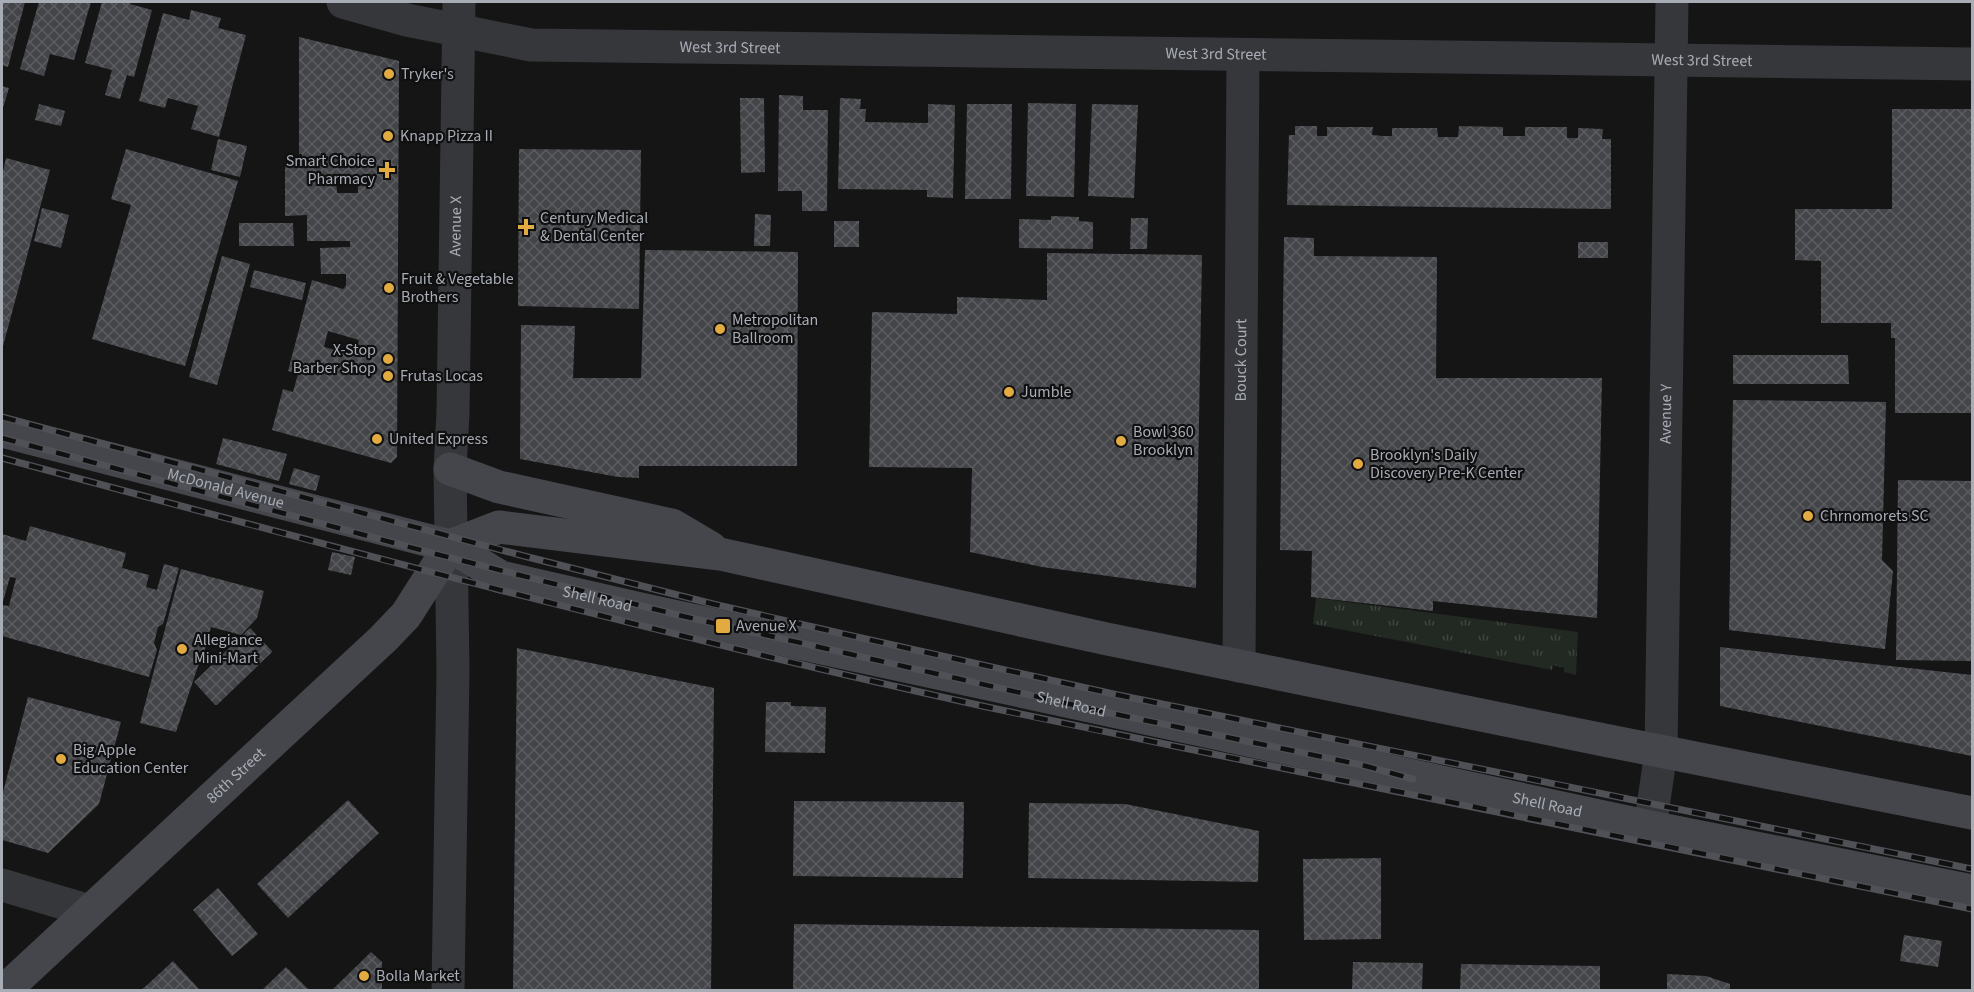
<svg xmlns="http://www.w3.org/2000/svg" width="1974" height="992" font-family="'Source Sans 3',sans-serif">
<defs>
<pattern id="park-tufts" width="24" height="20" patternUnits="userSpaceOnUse" patternTransform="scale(1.5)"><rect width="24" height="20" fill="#212922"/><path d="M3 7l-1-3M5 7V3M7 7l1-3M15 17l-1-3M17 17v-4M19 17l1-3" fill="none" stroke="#3e4540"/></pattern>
<pattern id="building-cross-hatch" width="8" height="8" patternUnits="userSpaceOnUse" patternTransform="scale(1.5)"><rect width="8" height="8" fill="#444549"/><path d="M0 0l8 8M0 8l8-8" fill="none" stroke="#5c5d61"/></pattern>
</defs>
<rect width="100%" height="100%" fill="#151516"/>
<path fill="url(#park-tufts)" d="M 1316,598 L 1578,632 L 1576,675 L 1564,672 L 1564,668 L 1553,665 L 1552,670 L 1313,624 Z"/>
<path fill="url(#building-cross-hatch)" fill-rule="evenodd" d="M 2,2 L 25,2 L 8,67 L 2,65 Z
M 39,2 L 91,2 L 74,60 L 50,54 L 44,76 L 20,69 Z
M 102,2 L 130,2 L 130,4 L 152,10 L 134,77 L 127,75 L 120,99 L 105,95 L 112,70 L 85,63 Z
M 191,10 L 221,18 L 218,28 L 246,35 L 219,137 L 191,129 L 198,106 L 168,98 L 165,108 L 139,101 L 163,13 L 189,20 Z
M 299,37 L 399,61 L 397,457 L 391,463 L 272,430 L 283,389 L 293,392 L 298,374 L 288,371 L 312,280 L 343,289 L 346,286 L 346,274 L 321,274 L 320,248 L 350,247 L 350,241 L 307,241 L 307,215 L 285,216 L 285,162 L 302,162 L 302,154 L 299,154 ZM 336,178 L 358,178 L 358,193 L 337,193 ZM 328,331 L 359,340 L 354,355 L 324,347 Z
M 2,86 L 9,88 L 2,111 Z
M 779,95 L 803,96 L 803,110 L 828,110 L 827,211 L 802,211 L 802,191 L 778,191 Z
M 740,98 L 764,98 L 765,172 L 741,173 Z
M 840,98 L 861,99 L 860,109 L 866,109 L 865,122 L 928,123 L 928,104 L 955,105 L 953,198 L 927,197 L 927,190 L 838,189 Z
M 1028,103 L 1076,104 L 1074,197 L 1026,196 Z
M 39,104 L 65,111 L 61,126 L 35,120 Z
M 967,104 L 1012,104 L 1011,199 L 965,199 Z
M 1092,104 L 1138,105 L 1134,198 L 1088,196 Z
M 1892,109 L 1972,109 L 1972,413 L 1895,413 L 1895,338 L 1891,338 L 1891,323 L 1821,323 L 1821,261 L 1795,260 L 1795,209 L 1892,209 Z
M 1295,126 L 1317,126 L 1317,136 L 1327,136 L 1327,127 L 1373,127 L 1372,135 L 1383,136 L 1392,136 L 1392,128 L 1437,128 L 1438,137 L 1458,137 L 1459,126 L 1503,127 L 1503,136 L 1525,136 L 1525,127 L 1567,127 L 1567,138 L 1578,138 L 1578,128 L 1603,129 L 1602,139 L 1611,139 L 1611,209 L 1287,205 L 1289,135 L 1295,135 Z
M 218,139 L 247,146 L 240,177 L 211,170 Z
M 126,149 L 238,181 L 185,366 L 92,339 L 131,205 L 111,199 Z
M 519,149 L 641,150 L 639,309 L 518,306 Z
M 6,158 L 50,170 L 2,350 L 2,176 Z
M 42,208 L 69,215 L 61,248 L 34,241 Z
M 755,214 L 771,215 L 770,246 L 754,246 Z
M 1051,216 L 1079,217 L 1079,221 L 1093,222 L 1093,249 L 1019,248 L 1019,219 L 1051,220 Z
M 1131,218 L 1148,218 L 1147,249 L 1130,249 Z
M 834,221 L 859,221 L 859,247 L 834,247 Z
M 239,223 L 293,223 L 294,246 L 239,246 Z
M 1284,237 L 1314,238 L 1314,256 L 1437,257 L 1436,378 L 1602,378 L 1597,618 L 1433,601 L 1433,611 L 1311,597 L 1312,551 L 1280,550 Z
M 1578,242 L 1608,242 L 1608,258 L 1578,258 Z
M 645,250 L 798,252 L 797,466 L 639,466 L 639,478 L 618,477 L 520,459 L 521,325 L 575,326 L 573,378 L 641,378 Z
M 1047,253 L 1202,255 L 1196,588 L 1042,567 L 970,552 L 972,468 L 869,467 L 872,312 L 957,314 L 957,297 L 1047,300 Z
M 222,256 L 250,264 L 217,385 L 189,377 Z
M 254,270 L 306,283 L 302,300 L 250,287 Z
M 1733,355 L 1848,355 L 1849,384 L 1733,384 Z
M 1733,400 L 1886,402 L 1882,560 L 1893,571 L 1885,649 L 1729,630 Z
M 223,438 L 287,454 L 279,481 L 216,464 Z
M 294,468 L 320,476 L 316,491 L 289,484 Z
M 1898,480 L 1972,481 L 1972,661 L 1896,660 Z
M 30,526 L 126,553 L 122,568 L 149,575 L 146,587 L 157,590 L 164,564 L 179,568 L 163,624 L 158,627 L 154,643 L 157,650 L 149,677 L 2,636 L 2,534 L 26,541 ZM 10,577 L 16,578 L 9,606 L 2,605 Z
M 332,552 L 355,557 L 351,575 L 328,570 Z
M 181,569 L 264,591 L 257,618 L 241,635 L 211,627 L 201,664 L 199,663 L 176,732 L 140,723 Z
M 250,628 L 272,651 L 271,653 L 217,705 L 215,705 L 194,682 Z
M 1720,647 L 1972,675 L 1972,756 L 1720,706 Z
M 517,648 L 714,688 L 711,990 L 513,990 Z
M 28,697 L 121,722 L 99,804 L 48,853 L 2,840 L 2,796 Z
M 766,702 L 791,702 L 791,706 L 826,707 L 825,753 L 765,752 Z
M 348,800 L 379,833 L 288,918 L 257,884 Z
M 794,801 L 964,802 L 963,878 L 793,876 Z
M 1029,803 L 1125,804 L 1259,831 L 1258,882 L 1028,878 Z
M 1381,858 L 1381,939 L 1304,940 L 1303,859 Z
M 218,888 L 258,934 L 232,956 L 193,910 Z
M 794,924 L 1259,930 L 1259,990 L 793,990 Z
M 1904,935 L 1942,941 L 1938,967 L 1900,961 Z
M 371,952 L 382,962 L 382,990 L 332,990 Z
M 173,961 L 200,990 L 141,990 L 147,985 Z
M 1353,962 L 1423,963 L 1422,990 L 1352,990 Z
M 1461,964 L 1600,966 L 1600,990 L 1460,990 Z
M 286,967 L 309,990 L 262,990 Z
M 1667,974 L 1706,976 L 1730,984 L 1730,990 L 1667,990 Z"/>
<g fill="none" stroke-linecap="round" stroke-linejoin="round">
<g stroke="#36373b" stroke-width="33">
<path id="s1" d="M 343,2 L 407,20 L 531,45 L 1972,64"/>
<path id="s2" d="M 1239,666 L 1243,56"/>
<path id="s3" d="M 1650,827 L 1661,752 L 1672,2"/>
<path d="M 2,885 L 90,911"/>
<path id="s4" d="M 448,990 L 453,670 L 450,469 L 453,413 L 459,2"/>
</g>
<g stroke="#44464b" stroke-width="33">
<path id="s5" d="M 2,431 L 450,546 L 501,577 L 641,609 L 1650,827 L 1972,891"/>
<path d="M 450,469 L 499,487 L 672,525 L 711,548"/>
<path d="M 450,546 L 499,527 L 720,554 L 1107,639 L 1604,740 L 1972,813"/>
<path id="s6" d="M 5,990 L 383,639 L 406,615 L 450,546"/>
</g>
<g stroke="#4f5156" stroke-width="7">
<g id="rail">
<path d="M 2,417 L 524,556 L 713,604 L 848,635 L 1118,695 L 1972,869"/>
<path id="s7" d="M 2,438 L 428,552 L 678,615 L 1105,712 L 1362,765 L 1413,779"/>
<path d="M 2,458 C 329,546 656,634 987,707 C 1103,732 1219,755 1335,779 C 1548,821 1760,866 1972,909"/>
</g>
</g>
<use href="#rail" stroke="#101011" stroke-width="4.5" stroke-dasharray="14" stroke-linecap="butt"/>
</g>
<g fill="#e2ab41" stroke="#101011" stroke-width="2">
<circle cx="389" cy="74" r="6"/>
<circle cx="388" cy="136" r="6"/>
<path d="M384 161h6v6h6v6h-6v6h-6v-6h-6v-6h6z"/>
<path d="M523 218h6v6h6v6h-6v6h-6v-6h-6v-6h6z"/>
<circle cx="389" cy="288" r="6"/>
<circle cx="720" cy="329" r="6"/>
<circle cx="388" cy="359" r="6"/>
<circle cx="388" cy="376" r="6"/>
<circle cx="1009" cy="392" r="6"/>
<circle cx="377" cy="439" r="6"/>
<circle cx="1121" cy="441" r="6"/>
<circle cx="1358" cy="464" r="6"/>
<circle cx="1808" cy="516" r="6"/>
<rect x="715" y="618" width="16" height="16" rx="3"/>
<circle cx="182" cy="649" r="6"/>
<circle cx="61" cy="759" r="6"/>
<circle cx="364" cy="976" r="6"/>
</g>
<g text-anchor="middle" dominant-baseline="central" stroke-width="4.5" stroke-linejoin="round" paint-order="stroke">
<g font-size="16" fill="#a8acb5" stroke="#101011">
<text stroke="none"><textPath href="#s1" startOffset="392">West 3rd Street</textPath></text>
<text stroke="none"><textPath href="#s1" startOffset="878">West 3rd Street</textPath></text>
<text stroke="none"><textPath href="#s1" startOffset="1364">West 3rd Street</textPath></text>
<text stroke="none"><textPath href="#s4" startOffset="764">Avenue X</textPath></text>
<text stroke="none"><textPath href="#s2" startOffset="306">Bouck Court</textPath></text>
<text stroke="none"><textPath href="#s3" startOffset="414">Avenue Y</textPath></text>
<text stroke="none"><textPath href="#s5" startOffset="231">McDonald Avenue</textPath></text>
<text stroke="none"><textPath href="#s5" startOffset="621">Shell Road</textPath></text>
<text stroke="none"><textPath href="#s7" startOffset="1102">Shell Road</textPath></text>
<text stroke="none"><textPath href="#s6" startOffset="315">86th Street</textPath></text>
<text stroke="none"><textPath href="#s5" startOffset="1593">Shell Road</textPath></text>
</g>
<g font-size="16" fill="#a8acb5" stroke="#101011" text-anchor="start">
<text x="401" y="74">Tryker's</text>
<text x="400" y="136">Knapp Pizza II</text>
<text x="375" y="161" text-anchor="end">Smart Choice<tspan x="375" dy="18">Pharmacy</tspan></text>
<text x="540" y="218">Century Medical<tspan x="540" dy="18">&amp; Dental Center</tspan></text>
<text x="401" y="279">Fruit &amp; Vegetable<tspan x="401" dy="18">Brothers</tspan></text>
<text x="732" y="320">Metropolitan<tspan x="732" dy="18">Ballroom</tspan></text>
<text x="376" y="350" text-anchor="end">X-Stop<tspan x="376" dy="18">Barber Shop</tspan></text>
<text x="400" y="376">Frutas Locas</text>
<text x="1021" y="392">Jumble</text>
<text x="1133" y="432">Bowl 360<tspan x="1133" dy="18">Brooklyn</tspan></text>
<text x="389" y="439">United Express</text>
<text x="1370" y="455">Brooklyn's Daily<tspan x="1370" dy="18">Discovery Pre-K Center</tspan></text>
<text x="1820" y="516">Chrnomorets SC</text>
<text x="736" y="626">Avenue X</text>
<text x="194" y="640">Allegiance<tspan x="194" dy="18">Mini-Mart</tspan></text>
<text x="73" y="750">Big Apple<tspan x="73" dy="18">Education Center</tspan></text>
<text x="376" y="976">Bolla Market</text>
</g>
</g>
<rect width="1974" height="992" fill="none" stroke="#a8acb5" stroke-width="6"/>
</svg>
